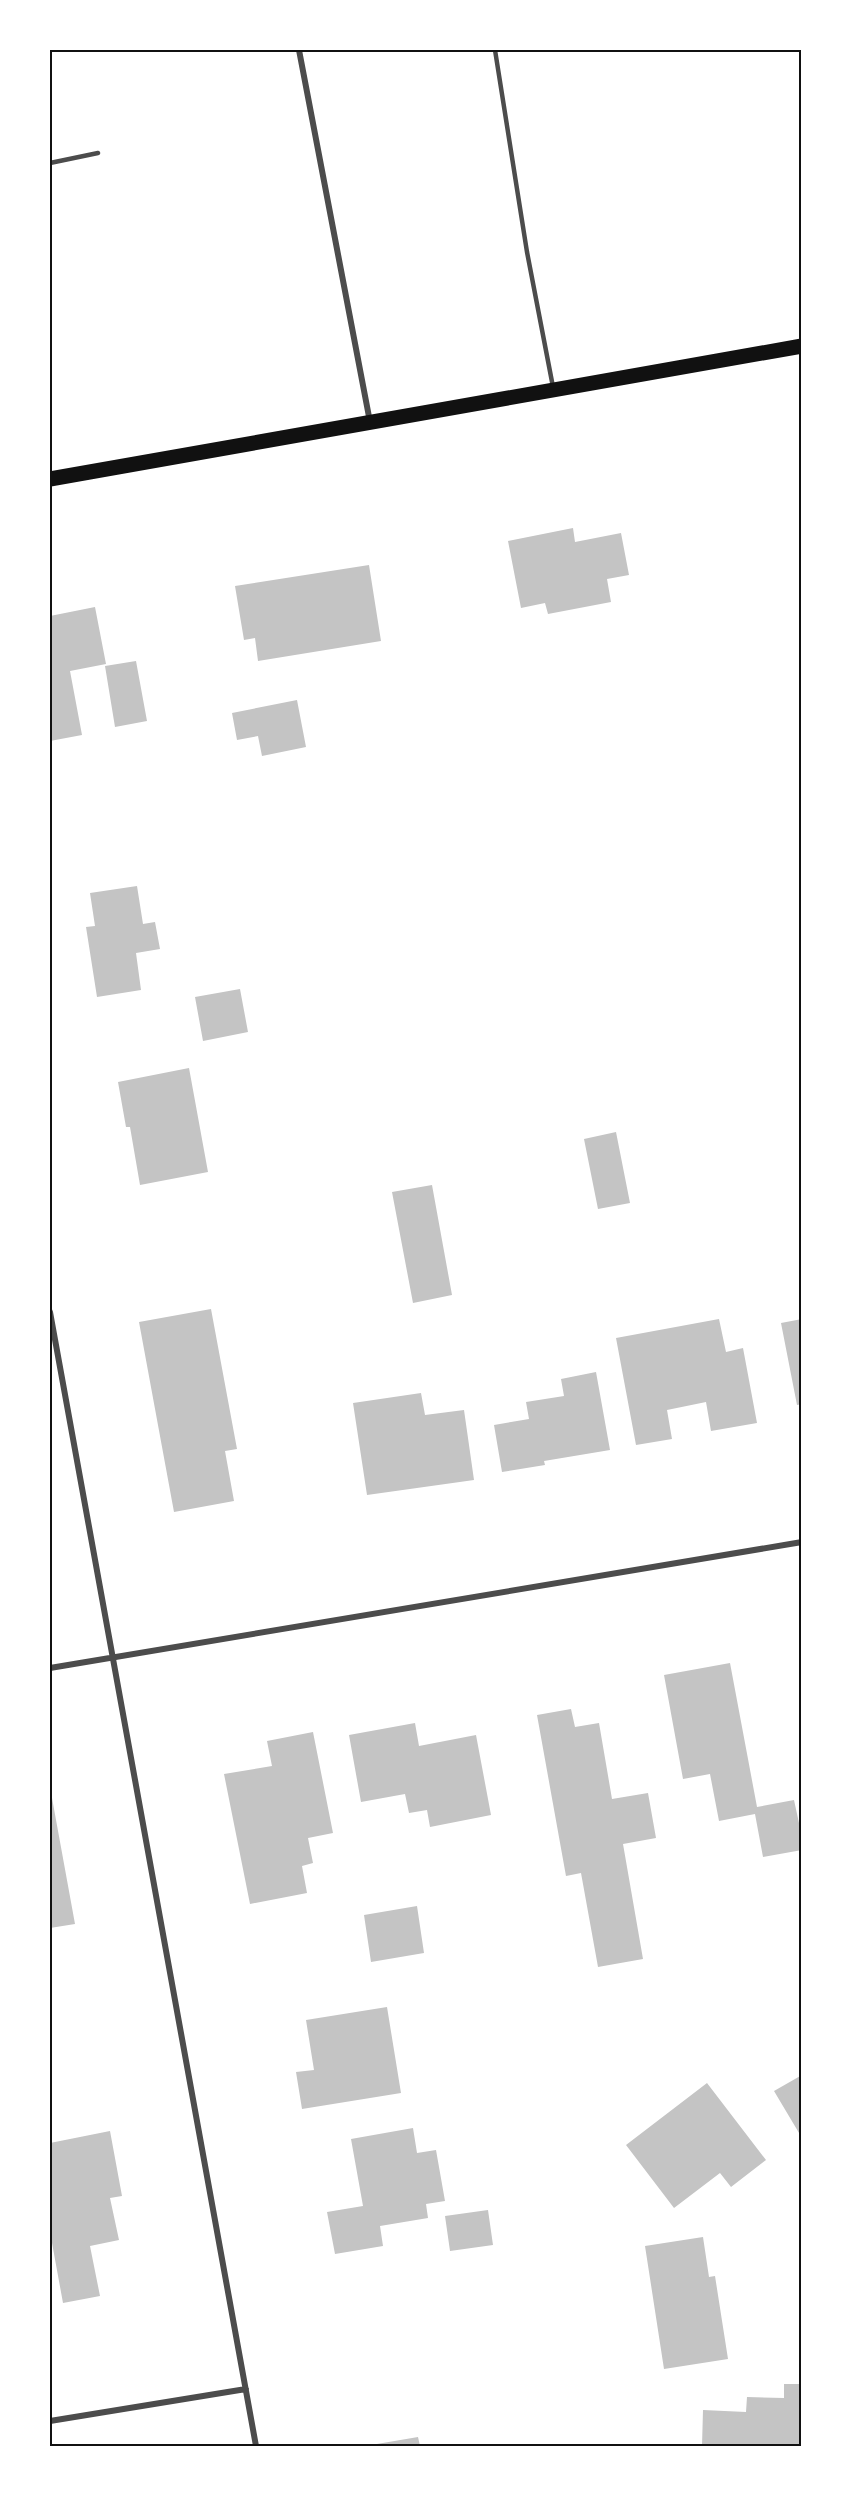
<svg xmlns="http://www.w3.org/2000/svg" width="851" height="2496" font-family="'Golos Text',sans-serif">
<rect width="100%" height="100%" fill="#fff"/>
<path fill="#c4c4c4" d="M 573,528 L 575,542 L 621,533 L 629,575 L 607,579 L 611,602 L 548,614 L 545,603 L 521,608 L 508,541 Z
M 369,565 L 381,641 L 258,661 L 255,638 L 244,640 L 235,586 Z
M 95,607 L 106,664 L 70,671 L 82,735 L 50,741 L 50,616 Z
M 136,661 L 147,721 L 115,727 L 105,666 Z
M 297,700 L 306,747 L 262,756 L 258,736 L 237,740 L 232,713 Z
M 137,886 L 143,924 L 155,922 L 160,949 L 136,953 L 141,990 L 97,997 L 86,927 L 95,926 L 90,893 Z
M 240,989 L 248,1032 L 203,1041 L 195,997 Z
M 189,1068 L 208,1172 L 140,1185 L 130,1127 L 126,1127 L 118,1082 Z
M 616,1132 L 630,1203 L 598,1209 L 584,1139 Z
M 432,1185 L 452,1295 L 413,1303 L 392,1192 Z
M 211,1309 L 237,1449 L 225,1451 L 234,1501 L 174,1512 L 139,1322 Z
M 719,1319 L 726,1352 L 743,1348 L 757,1423 L 711,1431 L 706,1402 L 667,1410 L 672,1439 L 636,1445 L 616,1338 Z
M 802,1319 L 802,1404 L 797,1405 L 781,1323 Z
M 596,1372 L 610,1450 L 544,1461 L 545,1465 L 502,1472 L 494,1425 L 529,1419 L 526,1402 L 564,1396 L 561,1379 Z
M 421,1393 L 425,1415 L 464,1410 L 474,1480 L 367,1495 L 353,1403 Z
M 730,1663 L 757,1807 L 794,1800 L 802,1837 L 802,1850 L 763,1857 L 755,1814 L 719,1821 L 710,1774 L 683,1779 L 664,1675 Z
M 571,1709 L 575,1727 L 599,1723 L 612,1799 L 648,1793 L 656,1838 L 623,1844 L 643,1959 L 598,1967 L 581,1873 L 566,1876 L 537,1715 Z
M 415,1723 L 419,1746 L 476,1735 L 491,1815 L 430,1827 L 427,1810 L 409,1813 L 405,1794 L 361,1802 L 349,1735 Z
M 313,1732 L 333,1833 L 308,1838 L 313,1863 L 302,1866 L 307,1893 L 250,1904 L 224,1774 L 272,1766 L 267,1741 Z
M 50,1787 L 75,1924 L 50,1928 Z
M 417,1906 L 424,1953 L 371,1962 L 364,1915 Z
M 387,2007 L 401,2093 L 302,2109 L 296,2072 L 314,2070 L 306,2020 Z
M 802,2075 L 802,2138 L 774,2091 Z
M 707,2083 L 766,2160 L 731,2187 L 720,2173 L 674,2208 L 626,2145 Z
M 413,2128 L 417,2153 L 436,2150 L 445,2201 L 426,2204 L 428,2218 L 380,2226 L 383,2246 L 335,2254 L 327,2212 L 363,2206 L 351,2139 Z
M 110,2131 L 122,2196 L 110,2198 L 119,2240 L 90,2246 L 100,2296 L 63,2303 L 50,2232 L 50,2143 Z
M 488,2210 L 493,2245 L 450,2251 L 445,2216 Z
M 703,2237 L 709,2277 L 715,2276 L 728,2359 L 664,2369 L 645,2246 Z
M 784,2384 L 802,2384 L 802,2446 L 702,2446 L 703,2410 L 746,2412 L 747,2397 L 784,2398 Z
M 418,2437 L 420,2446 L 371,2446 L 371,2445 Z"/>
<g fill="none" stroke-linecap="round" stroke-linejoin="round">
<path stroke="#4c4c4c" stroke-width="4.5" d="M 495,50 L 527,252 L 553,387
M 50,163 L 98,153"/>
<path stroke="#4c4c4c" stroke-width="6" d="M 299,50 L 370,422
M 50,1312 L 256,2446
M 50,1668 L 802,1542
M 50,2421 L 246,2389"/>
<path stroke="#111" stroke-width="15" d="M 50,479 L 802,346"/>
</g>
<rect width="851" height="2496" fill="none" stroke="#ffffff" stroke-width="102"/>
<rect x="51" y="51" width="749" height="2394" fill="none" stroke="#111" stroke-width="2"/>
</svg>
